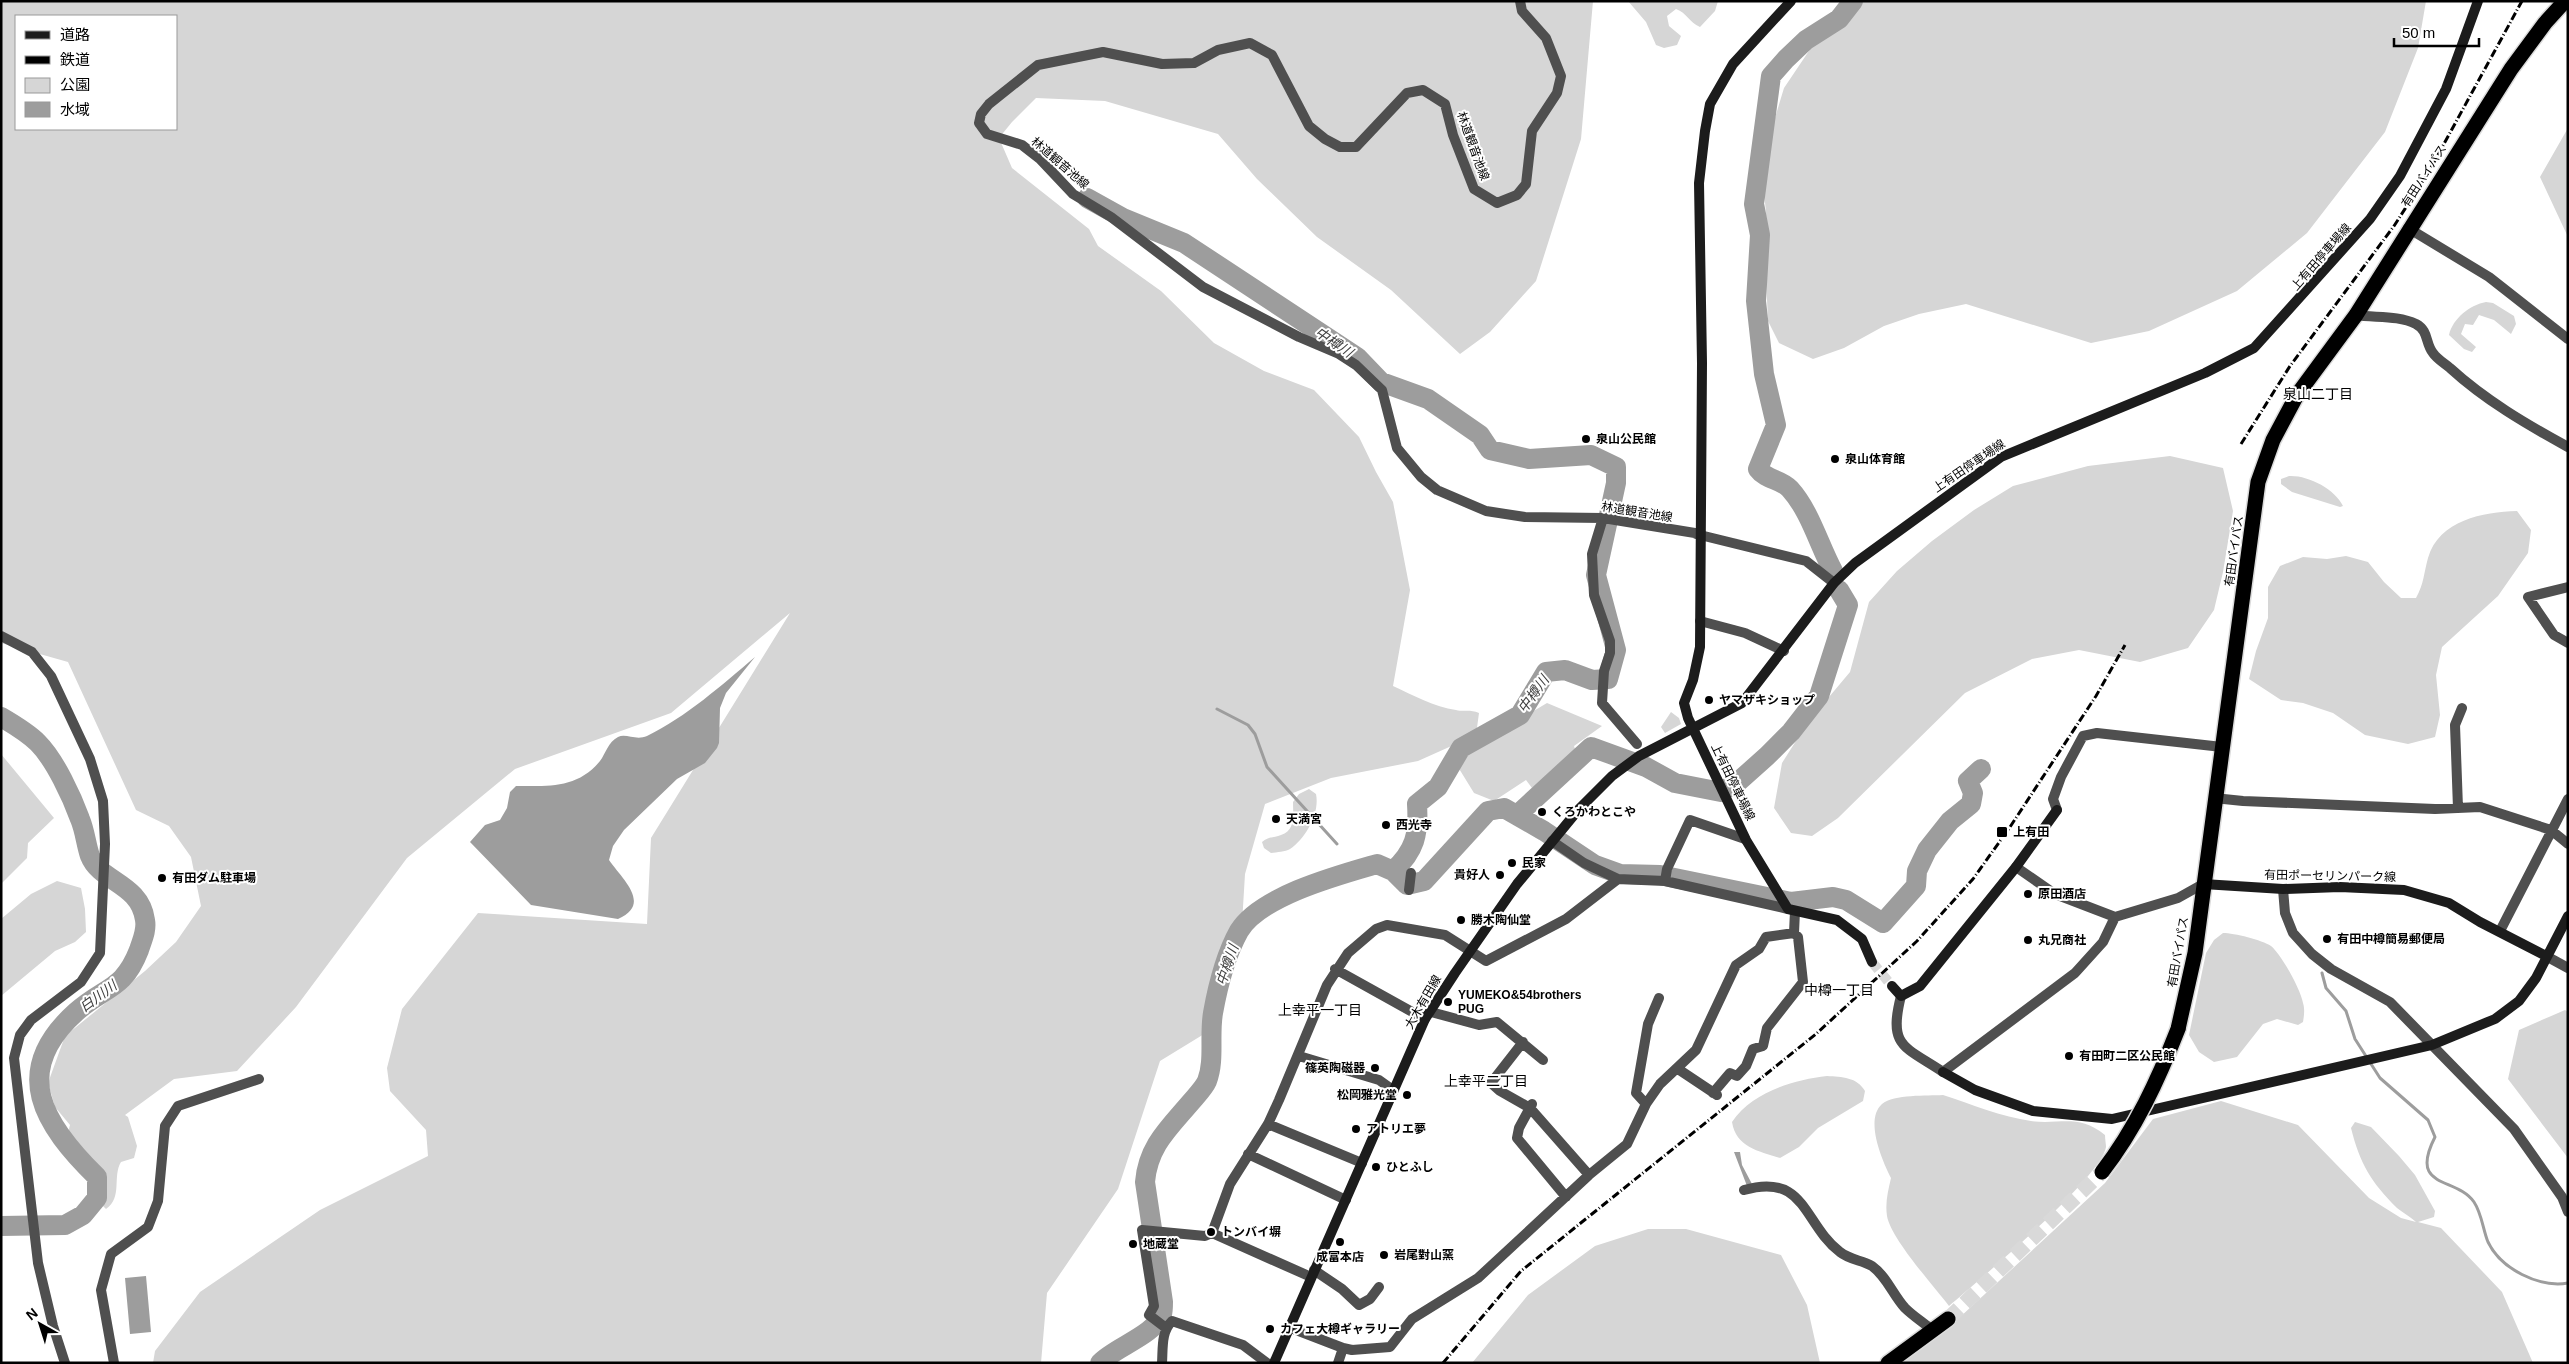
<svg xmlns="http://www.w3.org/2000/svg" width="2569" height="1364" font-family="Helvetica,'Noto Sans JP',sans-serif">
<rect width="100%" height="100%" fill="#fff"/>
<path fill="#d6d6d6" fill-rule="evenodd" d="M 1,1 L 1593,1 L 1581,139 L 1536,281 L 1490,332 L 1460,354 L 1391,290 L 1317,237 L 1257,179 L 1218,134 L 1105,101 L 1036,98 L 1012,122 L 999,138 L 1012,168 L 1089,229 L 1098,246 L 1161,291 L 1214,343 L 1264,371 L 1314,390 L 1359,437 L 1376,472 L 1393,502 L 1410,590 L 1393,686 C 1413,695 1434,707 1456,710 C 1464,712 1470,709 1479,713 L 1476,735 L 1418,761 L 1331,778 L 1265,804 L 1245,874 L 1241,940 L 1209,1031 L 1160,1061 L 1118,1189 L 1047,1293 L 1041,1363 L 153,1363 L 155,1351 L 200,1292 L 320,1210 L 428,1156 L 426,1130 L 390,1091 L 387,1068 L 402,1009 L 478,913 L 647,924 L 651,838 L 790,613 L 671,713 L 515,769 L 407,858 L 296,1007 L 237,1071 L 174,1079 L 125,1115 L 128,1117 L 137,1146 L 134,1158 L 121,1162 C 112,1177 123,1197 106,1209 L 101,1204 C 117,1159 59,1160 70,1125 L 55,1107 L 48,1083 L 65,1036 L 145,971 L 176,942 L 201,906 L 191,857 L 169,826 L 136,810 L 68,662 L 1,643 ZM 16,16 L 176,16 L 176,129 L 16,129 Z
M 1628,1 L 1718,1 L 1715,11 L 1700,27 C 1689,22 1687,13 1676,9 L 1667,16 L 1669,26 L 1681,36 L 1677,45 L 1664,48 L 1656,45 L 1646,22 Z
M 1847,1 L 2426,1 L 2418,48 L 2385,132 L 2307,233 L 2237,291 L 2149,331 L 2091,343 L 1966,304 L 1919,314 L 1884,326 L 1844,348 L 1813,359 L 1779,343 L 1768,321 L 1765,257 L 1766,212 L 1761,164 L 1784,88 L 1823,30 Z
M 2568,128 L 2568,237 L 2540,177 Z
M 2486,302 L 2493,303 L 2514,316 L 2516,324 L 2511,334 L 2494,320 L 2479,315 L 2473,325 L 2465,324 L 2461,334 L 2476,347 L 2472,352 L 2464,349 L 2449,335 C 2453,318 2470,305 2486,302 Z
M 2170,456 L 2223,468 L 2233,511 L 2223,572 L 2214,610 L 2188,648 L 2140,662 L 2079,650 L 2032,659 L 1965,693 L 1838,818 L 1812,836 L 1791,833 L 1774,808 L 1782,763 L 1808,722 L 1850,672 L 1869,602 L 1897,571 L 1932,541 L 1974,510 L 2013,486 L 2088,466 Z
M 2289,476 C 2308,475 2335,489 2343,506 L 2340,507 L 2292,492 L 2281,484 L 2281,479 Z
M 2517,511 L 2531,530 L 2528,553 L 2498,596 L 2442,647 L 2436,675 L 2440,715 L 2435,737 L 2408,744 L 2365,735 L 2333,713 L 2303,703 L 2281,700 L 2249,679 L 2256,651 L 2268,618 L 2268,587 L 2280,566 L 2303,557 L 2327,559 L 2346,556 L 2368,562 L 2384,582 L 2401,598 L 2416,598 C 2424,584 2424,572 2428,558 C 2439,520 2483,512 2517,511 Z
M 1547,703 L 1602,726 L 1574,746 L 1576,752 L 1532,788 L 1526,780 L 1494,801 L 1474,793 L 1458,767 L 1466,751 Z
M 1671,712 L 1679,718 L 1681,724 L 1665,733 L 1661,727 Z
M 1,754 L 54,818 L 28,843 L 27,858 L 1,884 Z
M 1309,789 L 1316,794 C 1320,813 1306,838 1290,849 C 1285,852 1277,852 1271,853 L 1264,848 L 1262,842 C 1269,836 1274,838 1281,835 C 1296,830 1293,814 1293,802 L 1299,794 Z
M 57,881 L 81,888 L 85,909 L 86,932 L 75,942 L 55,951 L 1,996 L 1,919 L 31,894 Z
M 2223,933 C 2234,933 2262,940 2271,946 C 2281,954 2301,990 2303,1003 C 2305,1009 2304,1016 2303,1022 L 2298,1025 L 2277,1019 L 2263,1024 L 2237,1057 L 2214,1062 L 2199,1052 L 2189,1035 L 2206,953 L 2214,940 Z
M 2565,1010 L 2568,1012 L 2568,1158 L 2508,1079 L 2519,1030 Z
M 1827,1076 C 1842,1077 1857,1077 1865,1091 L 1863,1101 L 1818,1128 L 1799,1147 L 1780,1158 C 1758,1151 1736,1147 1732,1122 C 1752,1092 1793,1080 1827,1076 Z
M 1943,1095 C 1971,1104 2002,1117 2031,1121 C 2060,1125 2078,1113 2105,1135 C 2105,1139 2106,1144 2106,1147 C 2101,1178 1978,1281 1949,1306 C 1934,1286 1891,1239 1887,1216 C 1885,1203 1888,1191 1891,1178 C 1883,1162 1864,1120 1882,1104 C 1894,1094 1927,1096 1943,1095 Z
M 2221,1101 L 2298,1125 L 2369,1198 L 2401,1218 L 2416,1222 C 2411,1217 2403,1213 2397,1208 C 2371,1182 2360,1164 2351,1128 L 2355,1122 L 2371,1127 L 2399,1156 L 2415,1175 L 2435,1211 L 2434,1217 L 2418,1222 L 2441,1228 L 2502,1292 L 2533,1363 L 1900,1363 L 1959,1318 L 2105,1183 L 2153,1119 Z
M 1648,1229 L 1686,1229 L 1781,1255 L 1807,1305 L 1820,1363 L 1472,1363 L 1528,1295 L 1595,1246 Z"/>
<path fill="#9d9d9d" d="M 755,657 L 726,693 L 720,708 L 719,743 L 717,748 L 705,763 L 677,779 L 624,830 L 613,846 L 609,860 C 623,880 652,904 618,919 L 531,905 L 470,842 L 485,825 L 500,820 L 507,808 L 510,792 L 516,786 C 548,786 577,789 600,761 C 606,753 608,742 618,737 C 626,733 636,741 647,736 C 686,717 722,685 755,657 Z
M 1734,1152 L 1740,1152 L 1742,1165 L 1752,1184 L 1747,1186 Z
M 146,1276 L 151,1332 L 130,1334 L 125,1278 Z"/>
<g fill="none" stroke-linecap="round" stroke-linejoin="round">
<path stroke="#9d9d9d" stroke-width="3" d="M 1217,709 L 1248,725 L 1255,734 L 1267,767 L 1337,844
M 2322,973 L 2326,988 L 2346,1011 L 2355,1039 L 2380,1078 L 2428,1120 L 2435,1137 C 2408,1190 2456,1176 2474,1202 C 2482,1214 2483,1230 2488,1242 C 2501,1269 2539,1288 2568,1283"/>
<path stroke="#9d9d9d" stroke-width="20" d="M 1087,198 L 1123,218 L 1184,243 L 1357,357 L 1381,382 L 1428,399 L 1480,435 L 1490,450 L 1529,459 L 1591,455 L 1616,467 L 1616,483 L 1596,575 L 1616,650 L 1608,679 L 1592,680 L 1565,670 L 1546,672 L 1520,715 L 1461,748 L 1438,787 L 1417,804 C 1419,834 1415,851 1393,871
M 1833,571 C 1819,545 1810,511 1790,489 C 1781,479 1766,480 1758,469 L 1776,425 L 1764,374 L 1756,301 L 1760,235 L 1754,204 L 1771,76 L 1786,59 L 1806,40 L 1839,19 L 1853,1
M 1,717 C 13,724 28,733 38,743 C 55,760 72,797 80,819 C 85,831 86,844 90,856 C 100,882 140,883 145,920 C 147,931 142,940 139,950 C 123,991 105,986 76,1012 C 9,1072 44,1125 97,1177 L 97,1198 L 83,1215 L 65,1225 L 1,1226
M 1517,815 L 1591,747 L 1646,767 L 1675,783 L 1721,792 L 1739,781 L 1767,756 L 1791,732 L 1819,696 L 1848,605 L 1839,590
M 1100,1363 C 1115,1347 1155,1335 1162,1314 C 1163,1311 1163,1306 1163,1302 L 1145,1182 C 1148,1146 1169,1128 1191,1102 C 1196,1096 1204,1088 1207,1081 C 1215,1060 1209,1036 1213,1013 C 1218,985 1225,956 1239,931 C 1260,896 1339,875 1377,864 L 1393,871 L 1407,885 L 1424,881 L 1488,811 L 1504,808 L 1544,831 L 1595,865 L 1620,874 L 1660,875 L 1791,902 L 1833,897 L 1846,900 L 1883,923 L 1916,886 L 1917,871 L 1927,850 L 1950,821 L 1971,804 L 1973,793 L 1968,781 L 1981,769"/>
<path stroke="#d9d9d9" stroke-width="10" stroke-dasharray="10 5" stroke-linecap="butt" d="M 1872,962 L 1892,986"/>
<path stroke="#d9d9d9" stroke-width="15" stroke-dasharray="15 8" stroke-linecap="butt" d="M 1948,1319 L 2102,1172"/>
<g stroke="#dbdbdb" stroke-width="18">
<path id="highway" d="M 2178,1029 L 2195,953 L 2258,482 L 2273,440 L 2297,395 L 2356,315 L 2511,69 L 2545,23 L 2565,1
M 1888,1363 L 1948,1319"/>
</g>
<path stroke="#4f4f4f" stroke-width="10" d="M 1520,1 L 1522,11 L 1546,38 L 1561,76 L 1557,93 L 1532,131 L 1526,184 L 1517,195 L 1497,203 L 1474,189 L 1453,135 L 1445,104 L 1423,90 L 1407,93 L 1356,147 L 1340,147 L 1325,139 L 1309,126 L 1272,55 L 1250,43 L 1218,50 L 1194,63 L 1162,64 L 1103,52 L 1038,65 L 989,104 L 981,114 L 979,123 L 987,134 L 1022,145 L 1040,159 L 1073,194 L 1111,217 L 1203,287 L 1299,337 L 1339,354 L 1356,365 L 1382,390 L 1397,448 L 1421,477 L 1437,490 L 1486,511 L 1525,517 L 1603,518 L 1701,534
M 2408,228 L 2489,277 L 2568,339
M 2356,315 C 2375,318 2398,315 2416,324 C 2429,331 2425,343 2433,353 C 2437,359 2444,363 2450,368 C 2485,400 2526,424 2568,447
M 1608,518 L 1603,518 L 1592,554 L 1594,595 L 1610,641 L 1610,653 L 1604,671 L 1602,703 L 1637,744
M 1696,534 L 1806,561 L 1834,583
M 2568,587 L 2528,597 L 2554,635 L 2568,643
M 1700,621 L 1745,633 L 1784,651
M 1,636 L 32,652 L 51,676 L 90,759 L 103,801 L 105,844 L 100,953 L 81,982 L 31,1020 L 20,1035 L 14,1058 L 38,1263 L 53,1326 L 65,1363
M 2214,798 L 2243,801 L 2435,809 L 2480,807 L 2551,830 L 2568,844
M 2458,808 L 2455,725 L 2462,708
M 2057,810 L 2053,799 L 2061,777 L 2083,736 L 2097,733 L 2222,747
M 1552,841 L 1584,863 L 1618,879 L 1665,881 L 1788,909
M 2016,867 L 2055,894 L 2115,917
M 1665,881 L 1667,869 L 1690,820 L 1745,839
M 2283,889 L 2285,913 L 2293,933 L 2312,954 L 2331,969 L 2390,1002 L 2514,1129 L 2562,1197 L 2568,1212
M 1409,890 L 1411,873
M 2500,931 L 2568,799
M 2546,956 L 2568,968
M 1335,969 L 1425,1019
M 1901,996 C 1888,1047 1904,1046 1943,1072 L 2075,973 L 2103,942 L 2115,917 L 2178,898 L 2203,884
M 1431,1012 L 1479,1025 L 1497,1022 L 1543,1060
M 1523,1042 L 1491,1083 L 1500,1091 L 1530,1108 L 1589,1175
M 1299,1056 L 1379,1080 L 1393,1090
M 1678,1069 L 1717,1095
M 1713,1093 L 1730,1073 L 1737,1076 L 1746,1066 L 1753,1049 L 1763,1046 L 1767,1028 L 1803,982 L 1798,937 L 1794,933
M 1532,1104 L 1519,1128 L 1517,1138 L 1566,1197
M 1646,1104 L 1636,1093 L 1648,1024 L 1659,998
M 1268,1124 L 1362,1163
M 1248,1154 L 1346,1200
M 1744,1190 C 1806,1172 1803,1224 1840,1252 C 1850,1260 1862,1260 1872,1266 C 1887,1277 1893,1295 1905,1308 C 1913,1316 1924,1323 1932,1330
M 1212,1233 L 1311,1277
M 1314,1270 L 1342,1289 L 1359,1305 L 1370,1299 L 1379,1287
M 1166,1328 L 1149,1315 L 1154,1306 L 1142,1230 L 1205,1236 L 1212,1233 L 1230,1184 L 1268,1124 L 1279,1100 L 1327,985 L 1348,953 L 1376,929 L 1387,925 L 1445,935 L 1486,961 L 1566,919 L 1618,879
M 1291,1328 L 1343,1348 L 1338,1363
M 1343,1348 L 1352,1350 L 1390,1347 L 1412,1319 L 1478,1278 L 1589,1175 L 1627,1144 L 1646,1104 L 1660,1084 L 1696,1050 L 1736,965 L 1759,949 L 1766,937 L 1794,933 L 1795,911
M 114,1363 L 101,1290 L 111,1254 L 148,1227 L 158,1201 L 165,1126 L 178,1106 L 259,1079
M 1162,1363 C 1163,1348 1161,1332 1172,1321 L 1243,1345 L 1267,1363"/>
<path stroke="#1c1c1c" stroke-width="10" d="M 1791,1 L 1733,64 L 1710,104 L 1705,131 L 1699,183 L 1702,363 L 1700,647 L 1693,680 L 1684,703 L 1688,718 L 1746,840 L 1788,909 L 1837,920 L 1862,939 L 1872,962
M 2203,884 L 2283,889 L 2340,887 L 2404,890 L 2449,903 L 2480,922 L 2546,956
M 1892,986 L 1901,996 L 1920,986 L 2016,867 L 2057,810
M 1943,1072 L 1975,1090 L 2033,1111 L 2112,1119 L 2432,1045 L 2495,1019 L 2519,1001 L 2536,978 L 2568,916
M 1274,1363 L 1425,1019 L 1455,973 L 1517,884 L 1579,809 L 1612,776 L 1639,756 L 1742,703 L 1834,583 L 1855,563 L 2001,457 L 2205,373 L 2254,348 L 2370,219 L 2400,176 L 2446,89 L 2478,1"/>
<use href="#highway" stroke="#000" stroke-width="15"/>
<path stroke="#000" stroke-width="3" stroke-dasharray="8 2.5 1 2.5" stroke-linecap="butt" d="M 2241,444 L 2290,366 L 2394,226 L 2428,173 L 2522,1
M 1443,1363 L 1521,1271 L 1816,1034 L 1917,941 L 1973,879 L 2010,827 L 2096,696 L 2125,645"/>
<g stroke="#dbdbdb" stroke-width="18" stroke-linecap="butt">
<path id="highway-bridge" d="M 2102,1172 C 2136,1128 2158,1080 2178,1029"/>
</g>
<use href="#highway-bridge" stroke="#000" stroke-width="15"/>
</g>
<g fill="#000" stroke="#fff" stroke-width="2">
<circle cx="1586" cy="439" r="5"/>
<circle cx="1835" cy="459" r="5"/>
<circle cx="1709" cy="700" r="5"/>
<circle cx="1542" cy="812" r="5"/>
<circle cx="1276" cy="819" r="5"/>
<circle cx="1386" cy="825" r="5"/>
<rect x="1996" y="826" width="12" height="12" rx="2.5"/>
<circle cx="1512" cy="863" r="5"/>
<circle cx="1500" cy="875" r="5"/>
<circle cx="162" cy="878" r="5"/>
<circle cx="2028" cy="894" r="5"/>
<circle cx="1461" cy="920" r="5"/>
<circle cx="2327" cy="939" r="5"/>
<circle cx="2028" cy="940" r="5"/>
<circle cx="1448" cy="1002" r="5"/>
<circle cx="2069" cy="1056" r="5"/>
<circle cx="1375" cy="1068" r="5"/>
<circle cx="1407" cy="1095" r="5"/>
<circle cx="1356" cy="1129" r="5"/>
<circle cx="1376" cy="1167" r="5"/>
<circle cx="1211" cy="1232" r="5"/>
<circle cx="1340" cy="1242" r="5"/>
<circle cx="1133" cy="1244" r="5"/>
<circle cx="1384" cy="1255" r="5"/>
<circle cx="1270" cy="1329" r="5"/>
</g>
<g text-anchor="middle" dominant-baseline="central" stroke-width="4" stroke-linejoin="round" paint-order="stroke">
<g font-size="12" fill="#000" stroke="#fff">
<text transform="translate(1473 146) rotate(70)">林道観音池線</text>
<text transform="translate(1060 163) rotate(41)">林道観音池線</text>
<text transform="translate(2424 176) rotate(-57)">有田バイパス</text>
<text transform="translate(2321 257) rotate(-49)">上有田停車場線</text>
<text transform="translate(1969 466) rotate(-34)">上有田停車場線</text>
<text transform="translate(1637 512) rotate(9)">林道観音池線</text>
<text transform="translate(2234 551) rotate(-82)">有田バイパス</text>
<text transform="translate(1733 782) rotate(64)">上有田停車場線</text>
<text transform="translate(2330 876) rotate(1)">有田ポーセリンパーク線</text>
<text transform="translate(2178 952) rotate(-80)">有田バイパス</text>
<text transform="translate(1423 1002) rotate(-60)">大木有田線</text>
</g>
<g font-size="12" font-weight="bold" fill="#000" stroke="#fff" text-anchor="start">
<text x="1596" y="439">泉山公民館</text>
<text x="1845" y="459">泉山体育館</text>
<text x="1719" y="700">ヤマザキショップ</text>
<text x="1552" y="812">くろかわとこや</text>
<text x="1286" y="819">天満宮</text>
<text x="1396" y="825">西光寺</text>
<text x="2013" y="832">上有田</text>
<text x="1522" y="863">民家</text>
<text x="1490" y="875" text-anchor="end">貴好人</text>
<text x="172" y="878">有田ダム駐車場</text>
<text x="2038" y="894">原田酒店</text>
<text x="1471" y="920">勝木陶仙堂</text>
<text x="2337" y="939">有田中樽簡易郵便局</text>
<text x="2038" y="940">丸兄商社</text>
<text x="1458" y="995">YUMEKO&amp;54brothers<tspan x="1458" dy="14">PUG</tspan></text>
<text x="2079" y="1056">有田町二区公民館</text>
<text x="1365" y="1068" text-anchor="end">篠英陶磁器</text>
<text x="1397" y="1095" text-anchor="end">松岡雅光堂</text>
<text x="1366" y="1129">アトリエ夢</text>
<text x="1386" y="1167">ひとふし</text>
<text x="1221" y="1232">トンバイ塀</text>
<text x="1143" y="1244">地蔵堂</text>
<text x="1394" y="1255">岩尾對山窯</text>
<text x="1340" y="1257" text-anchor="middle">成富本店</text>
<text x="1280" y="1329">カフェ大樽ギャラリー</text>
</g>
<g font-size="14" font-style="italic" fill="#3e3e3e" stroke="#fff">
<text transform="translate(1334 342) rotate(34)">中樽川</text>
<text transform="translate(1533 694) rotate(-54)">中樽川</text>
<text transform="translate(1227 965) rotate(-71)">中樽川</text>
<text transform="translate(98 996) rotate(-36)">白川川</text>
</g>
<g font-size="14" fill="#000" stroke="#fff">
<text x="2318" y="394">泉山二丁目</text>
<text x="1839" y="990">中樽一丁目</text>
<text x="1320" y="1010">上幸平一丁目</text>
<text x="1486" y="1081">上幸平二丁目</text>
</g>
</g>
<rect width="2569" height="1364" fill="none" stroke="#000000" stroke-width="5"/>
<rect x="15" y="15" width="162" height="115" fill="#ffffff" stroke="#999999"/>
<rect x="25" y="31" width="25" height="8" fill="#1c1c1c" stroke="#999999"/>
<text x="60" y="40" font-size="15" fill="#000000">道路</text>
<rect x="25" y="56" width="25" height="8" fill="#000000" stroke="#999999"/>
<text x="60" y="65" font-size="15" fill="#000000">鉄道</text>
<rect x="25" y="78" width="25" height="15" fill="#d6d6d6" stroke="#999999"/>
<text x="60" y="90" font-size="15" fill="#000000">公園</text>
<rect x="25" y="102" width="25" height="15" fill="#9d9d9d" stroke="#999999"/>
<text x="60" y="115" font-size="15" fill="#000000">水域</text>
<g transform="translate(40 1324) rotate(321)" stroke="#ffffff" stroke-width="4" paint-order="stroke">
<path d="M0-4L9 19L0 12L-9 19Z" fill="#000000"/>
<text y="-8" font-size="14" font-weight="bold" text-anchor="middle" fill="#000000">N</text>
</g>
<path d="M2394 38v8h85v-8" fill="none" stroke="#000000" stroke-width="2.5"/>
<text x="2402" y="38" font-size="15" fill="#000000" stroke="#ffffff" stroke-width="4" paint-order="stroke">50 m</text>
</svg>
